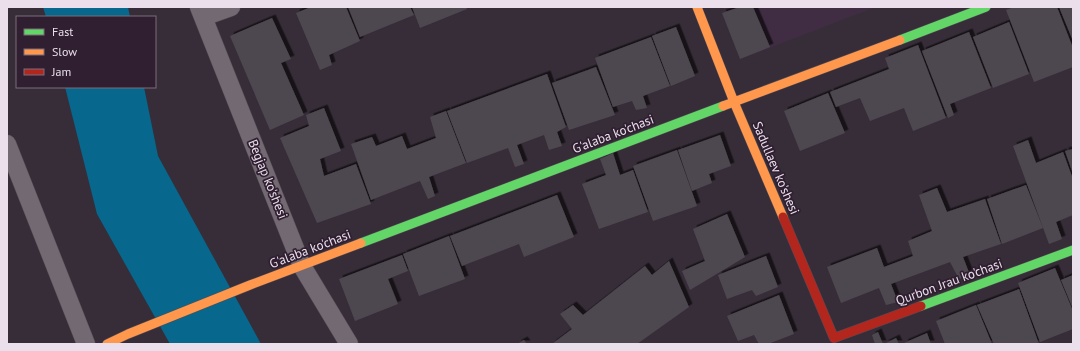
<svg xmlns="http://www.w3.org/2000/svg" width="1080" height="351" font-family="'PT Sans',sans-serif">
<defs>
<filter id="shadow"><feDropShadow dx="3.5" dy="-3.5" stdDeviation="0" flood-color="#0009"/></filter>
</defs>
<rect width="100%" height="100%" fill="#362d38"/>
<path fill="#402d43" d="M 723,7 L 876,7 L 743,58 Z"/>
<path fill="#07678c" d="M 43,7 L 128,7 L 130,17 L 46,17 Z
M 65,87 L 144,87 L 158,156 L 261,344 L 170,344 L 97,214 Z"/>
<path fill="#4e4750" filter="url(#shadow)" d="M 311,7 L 346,7 L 360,41 L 329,55 L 332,65 L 320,70 L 296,13 Z
M 348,7 L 410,7 L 414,15 L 360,37 Z
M 412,7 L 466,7 L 467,9 L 420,28 Z
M 740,7 L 753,7 L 770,47 L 740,59 L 722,13 Z
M 1014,7 L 1057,7 L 1073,48 L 1073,67 L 1034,82 L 1006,10 Z
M 1059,7 L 1073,7 L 1073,41 Z
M 272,18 L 291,59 L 281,63 L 304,115 L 270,130 L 230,36 Z
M 1009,22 L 1029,74 L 993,88 L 973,37 Z
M 676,27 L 695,76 L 671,86 L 652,36 Z
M 969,32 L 991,88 L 950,104 L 954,115 L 948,118 L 922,51 Z
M 651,37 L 670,86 L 643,96 L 647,108 L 636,110 L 632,101 L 613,107 L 595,58 Z
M 918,45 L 946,118 L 913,131 L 904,108 L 870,121 L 860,98 L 836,107 L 830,92 L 889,69 L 885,58 Z
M 596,67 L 615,115 L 569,130 L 552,83 Z
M 547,74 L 566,127 L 557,132 L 562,146 L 549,150 L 544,135 L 517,145 L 524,164 L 515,167 L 508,148 L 467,163 L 447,111 Z
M 828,93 L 845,133 L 800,151 L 784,111 Z
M 324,108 L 341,151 L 320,159 L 324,176 L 356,164 L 371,204 L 317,223 L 280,138 L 309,126 L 306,115 Z
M 446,111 L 466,163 L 429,177 L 435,196 L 428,199 L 420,181 L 371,200 L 351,144 L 372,137 L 376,146 L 402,136 L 407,149 L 436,138 L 430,117 Z
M 720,135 L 731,166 L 709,174 L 712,183 L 692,191 L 678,150 Z
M 1028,140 L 1036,163 L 1063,152 L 1073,179 L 1073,215 L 1056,222 L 1062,239 L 1049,244 L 1013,146 Z
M 1073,149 L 1073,174 L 1065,151 Z
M 677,150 L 697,206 L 653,221 L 633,166 Z
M 613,153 L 620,175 L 633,170 L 648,212 L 599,229 L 582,184 L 606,175 L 600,159 Z
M 1026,185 L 1043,228 L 1002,244 L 987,199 Z
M 937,188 L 947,212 L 985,199 L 1001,244 L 963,257 L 970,275 L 959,279 L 950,262 L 891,284 L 898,302 L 886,305 L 879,288 L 841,303 L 827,267 L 877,248 L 884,267 L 913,256 L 908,241 L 932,231 L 919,195 Z
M 557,195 L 574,237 L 524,257 L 519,244 L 462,266 L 450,236 Z
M 727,214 L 745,257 L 690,290 L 682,271 L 705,261 L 693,229 Z
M 449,236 L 465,279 L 419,296 L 403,254 Z
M 402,255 L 408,271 L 388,279 L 398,304 L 355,321 L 339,279 Z
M 766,256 L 778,287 L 756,296 L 752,290 L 727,299 L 718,275 Z
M 669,261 L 689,307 L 637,344 L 552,344 L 572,329 L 560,314 L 573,305 L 583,315 L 645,266 L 652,275 Z
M 1055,268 L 1073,311 L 1073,329 L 1040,342 L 1018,283 Z
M 1073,275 L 1073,309 L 1061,280 Z
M 1019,289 L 1039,344 L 1023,344 L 1023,343 L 1020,344 L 994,344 L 977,305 Z
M 779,295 L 794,334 L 768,344 L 759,344 L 754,335 L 738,341 L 727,316 Z
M 976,305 L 992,344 L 945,344 L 936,321 Z
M 878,332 L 883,344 L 875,344 L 872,335 Z
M 927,333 L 931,344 L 905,344 L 904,343 Z
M 896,338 L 899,344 L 884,344 Z
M 524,340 L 527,344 L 517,344 Z"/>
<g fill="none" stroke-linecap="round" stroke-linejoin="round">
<g stroke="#534b54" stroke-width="19">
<path id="street" d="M 199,7 L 302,266 L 349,344
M 203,17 L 231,7
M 7,144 L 86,344"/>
</g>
<g stroke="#534b54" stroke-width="10">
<path id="fast" d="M 900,40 L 986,7
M 361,243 L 723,106
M 921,306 L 1073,250"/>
</g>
<g stroke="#534b54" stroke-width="10">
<path id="slow" d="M 697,7 L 734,102 L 783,217
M 723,106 L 900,40
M 107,344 L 128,334 L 250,285 L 361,243"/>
</g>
<g stroke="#534b54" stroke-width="10">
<path id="jam" d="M 783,217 L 834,338 L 921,306"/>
</g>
<use href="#street" stroke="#726973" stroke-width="18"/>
<use href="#fast" stroke="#63d668" stroke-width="9"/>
<use href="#slow" stroke="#ff974d" stroke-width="9"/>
<use href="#jam" stroke="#b3261e" stroke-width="9"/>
</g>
<g text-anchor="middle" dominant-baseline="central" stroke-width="3.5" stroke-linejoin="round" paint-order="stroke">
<g font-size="13" fill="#eadfeb" stroke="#301f31">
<text transform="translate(613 134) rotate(-21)">G'alaba ko'chasi</text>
<text transform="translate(776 168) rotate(67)">Sadullaev ko'shesi</text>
<text transform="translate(268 179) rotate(68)">Begjap ko'shesi</text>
<text transform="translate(310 249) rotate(-21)">G'alaba ko'chasi</text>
<text transform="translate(949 282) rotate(-20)">Qurbon Jrau ko'chasi</text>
</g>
</g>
<rect width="1080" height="351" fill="none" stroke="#eadfeb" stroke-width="16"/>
<rect x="16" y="16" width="140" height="72" fill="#301f31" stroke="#7a6c7b"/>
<rect x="24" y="29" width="20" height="6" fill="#63d668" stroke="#7a6c7b"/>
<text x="52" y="36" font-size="12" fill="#eadfeb">Fast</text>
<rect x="24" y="49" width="20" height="6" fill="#ff974d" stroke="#7a6c7b"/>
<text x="52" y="56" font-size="12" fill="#eadfeb">Slow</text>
<rect x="24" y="69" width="20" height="6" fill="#b3261e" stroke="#7a6c7b"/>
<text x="52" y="76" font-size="12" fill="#eadfeb">Jam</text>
</svg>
